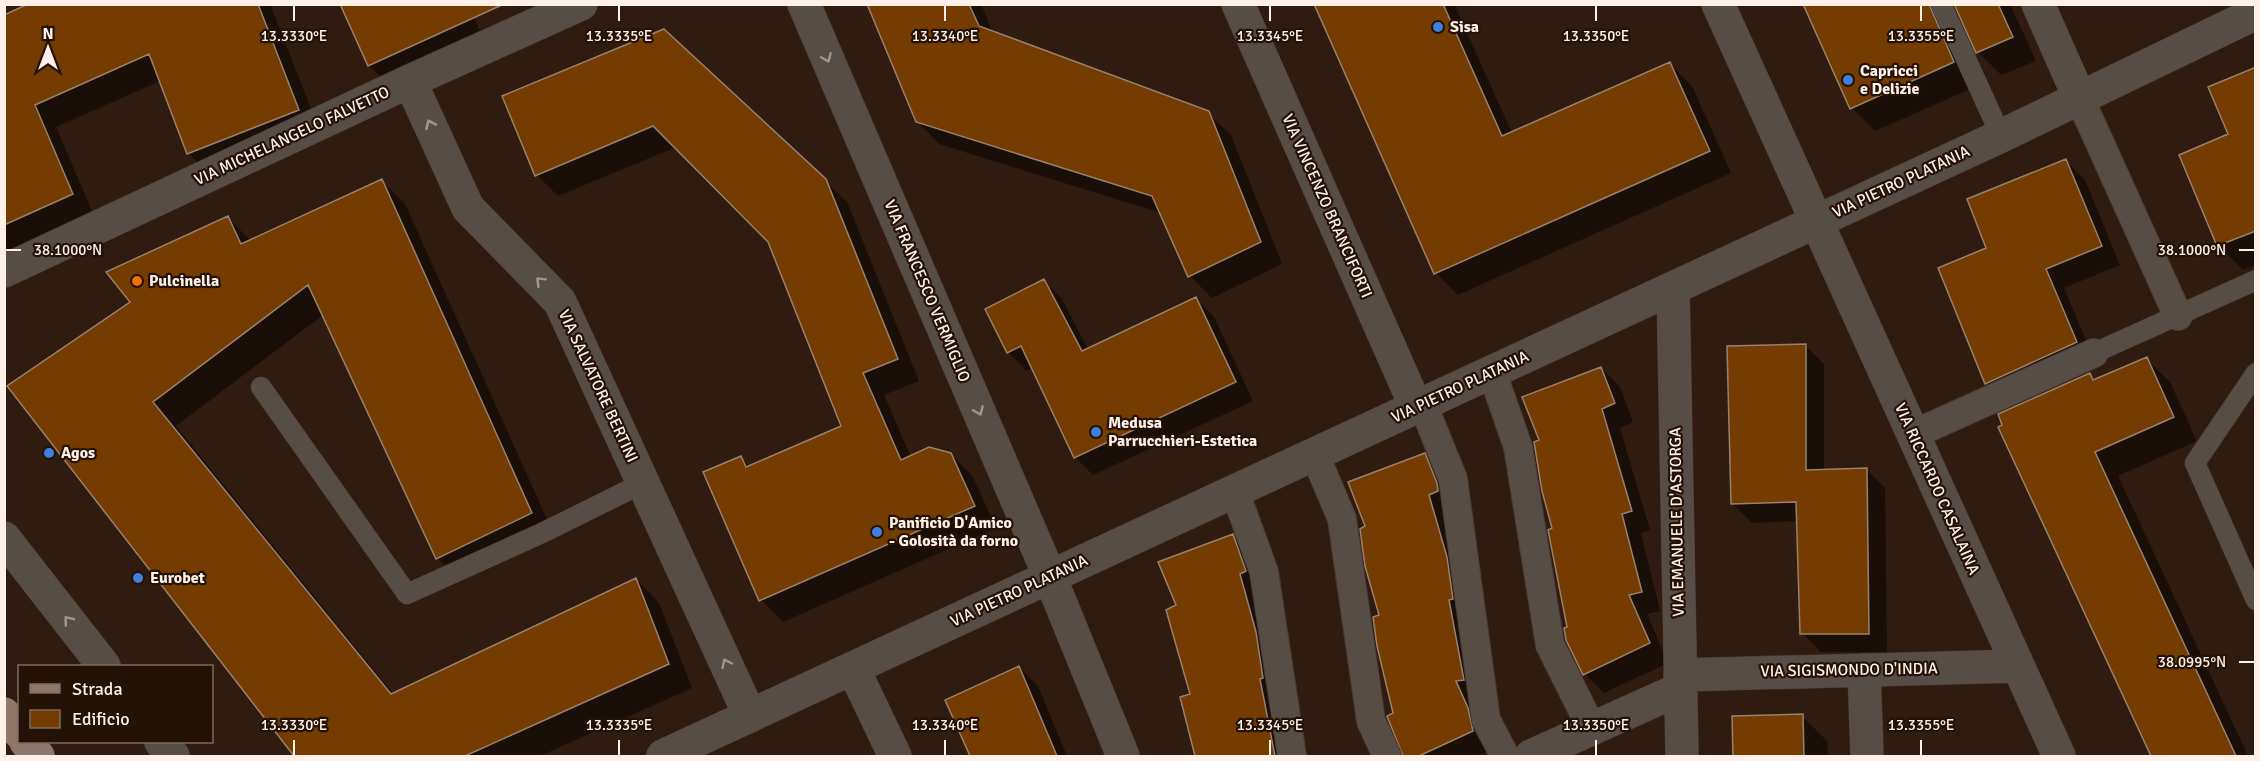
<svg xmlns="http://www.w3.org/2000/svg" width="2260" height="761" font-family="Signika,sans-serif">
<rect width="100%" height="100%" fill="#2f1b0f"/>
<path fill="#0007" d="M 32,4 L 270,4 L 320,132 L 210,175 L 188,153 L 160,81 L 56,127 L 94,216 L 4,257 L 4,17 Z
M 469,4 L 485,44 L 391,87 L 369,65 Z
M 868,4 L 981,4 L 993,33 L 1208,113 L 1231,135 L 1282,264 L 1212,298 L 1190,276 L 1161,213 L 939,144 L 917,121 Z
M 1316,4 L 1454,4 L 1512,133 L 1670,64 L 1692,86 L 1731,173 L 1458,295 L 1436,273 Z
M 1804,4 L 2010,4 L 2036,61 L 2001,75 L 1978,52 L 1961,15 L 1954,21 L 1977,86 L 1875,131 L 1852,108 Z
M 663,31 L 847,202 L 919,381 L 884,395 L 911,457 L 951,454 L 973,477 L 996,528 L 783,622 L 761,600 L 741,457 L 750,467 L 843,427 L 769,241 L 676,147 L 558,196 L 537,175 Z
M 2256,69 L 2256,265 L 2243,270 L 2218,245 Z
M 2066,161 L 2085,180 L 2120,265 L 2064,288 L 2095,362 L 2006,402 L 1987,383 L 1988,249 Z
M 381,181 L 405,204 L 555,537 L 460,581 L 437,558 L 323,315 L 176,426 L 394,695 L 636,579 L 659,603 L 692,688 L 540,756 L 296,756 L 10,386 L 132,302 L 228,218 L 251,241 Z
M 1044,281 L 1062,299 L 1088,349 L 1196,299 L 1214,317 L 1253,401 L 1093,475 L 1075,457 L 1033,367 L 1027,371 L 1009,353 L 987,310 Z
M 1805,345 L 1824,364 L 1824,471 L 1866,469 L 1885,488 L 1887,652 L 1821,652 L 1802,633 L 1798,521 L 1752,523 L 1733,504 Z
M 2146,359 L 2170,382 L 2197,441 L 2118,476 L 2248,756 L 2152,756 L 2000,427 L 2090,375 L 2095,380 Z
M 1601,368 L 1620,387 L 1633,422 L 1620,428 L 1650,530 L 1641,533 L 1660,611 L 1647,614 L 1668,663 L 1604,693 L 1585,674 L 1568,628 L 1540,441 Z
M 1424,455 L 1443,474 L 1491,750 L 1477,756 L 1404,756 L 1389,717 L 1395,714 L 1367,527 Z
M 1232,535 L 1251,554 L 1290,756 L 1197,756 L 1182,698 L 1191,695 L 1178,606 Z
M 1019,667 L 1038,686 L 1067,756 L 972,756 L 947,700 Z
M 1802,716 L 1827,741 L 1828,756 L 1735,756 L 1734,717 Z"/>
<path fill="#743c00" stroke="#998170" stroke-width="1.5" d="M 28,4 L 258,4 L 299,110 L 187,154 L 149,54 L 35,105 L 73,194 L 4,225 L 4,15 Z
M 340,4 L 504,4 L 368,66 Z
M 867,4 L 969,4 L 979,26 L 1209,111 L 1261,242 L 1188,277 L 1152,196 L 916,122 Z
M 1314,4 L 1443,4 L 1502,136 L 1670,62 L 1710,151 L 1434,274 Z
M 1803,4 L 1929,4 L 1954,62 L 1850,109 Z
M 1954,4 L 1998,4 L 2013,37 L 1976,53 Z
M 664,29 L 826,179 L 898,359 L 863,373 L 901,460 L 929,447 L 951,453 L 975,506 L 759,601 L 703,472 L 741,456 L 746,467 L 841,426 L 768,242 L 653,126 L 535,176 L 502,96 Z
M 2256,67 L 2256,231 L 2217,246 L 2179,155 L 2228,134 L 2208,87 Z
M 2066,159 L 2102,246 L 2046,269 L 2077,342 L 1985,384 L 1938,268 L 1986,248 L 1967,199 Z
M 382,179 L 532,513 L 436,559 L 308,285 L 153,402 L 391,694 L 636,578 L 669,664 L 465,756 L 294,756 L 7,386 L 130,302 L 106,272 L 228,216 L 241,244 Z
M 1044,279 L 1082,351 L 1196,297 L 1236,382 L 1074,458 L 1021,346 L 1007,353 L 985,309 Z
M 1806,344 L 1806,470 L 1867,468 L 1869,634 L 1800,634 L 1796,502 L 1731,504 L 1727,346 Z
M 2147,357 L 2174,417 L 2095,452 L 2236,756 L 2151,756 L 1998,427 L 2002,425 L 1998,414 L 2090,373 L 2093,380 Z
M 1601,367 L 1615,403 L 1602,409 L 1632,511 L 1622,514 L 1642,592 L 1629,595 L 1650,643 L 1583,675 L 1566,640 L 1564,628 L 1567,627 L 1548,530 L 1552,528 L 1542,491 L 1534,442 L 1539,440 L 1522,397 Z
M 1425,453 L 1437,483 L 1438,491 L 1429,495 L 1447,557 L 1453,599 L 1449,600 L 1464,680 L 1456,681 L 1468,708 L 1473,731 L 1419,756 L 1403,756 L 1387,716 L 1393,713 L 1377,646 L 1373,617 L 1379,615 L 1365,566 L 1360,529 L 1365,526 L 1348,482 Z
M 1233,534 L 1246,571 L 1240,574 L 1256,632 L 1263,678 L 1260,679 L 1275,756 L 1195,756 L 1180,697 L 1190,694 L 1166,610 L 1176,605 L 1158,562 Z
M 1019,666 L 1057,756 L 970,756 L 945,700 Z
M 1803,714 L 1804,756 L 1733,756 L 1732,716 Z"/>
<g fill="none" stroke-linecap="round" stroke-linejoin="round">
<g stroke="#4c392d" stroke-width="21">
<path id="service" d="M 1941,4 L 2001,136
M 2094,353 L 2256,280
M 2256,373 L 2195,463 L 2256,600
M 261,387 L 407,594 L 542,533 L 643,483"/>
</g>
<g stroke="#4c392d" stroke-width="30">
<path id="pedestrian" d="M 2080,99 L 2178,316
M 1492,372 L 1518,447 L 1550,645 L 1592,729
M 1423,405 L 1453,479 L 1486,720 L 1505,756
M 1912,435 L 2094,353
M 1315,455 L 1342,519 L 1371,721 L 1387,756
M 1235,492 L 1264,572 L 1292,756"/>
</g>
<g stroke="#4c392d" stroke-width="34">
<path id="minor" d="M 804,4 L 1050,577 L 1123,756
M 1238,4 L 1416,407
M 1718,4 L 2059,756
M 2038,4 L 2080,99
M 410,81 L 468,208 L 560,302 L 750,716
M 4,271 L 410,81 L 581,4
M 1673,288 L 1682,756
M 853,668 L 895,756
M 1864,670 L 1867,756
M 1680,675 L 2018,666
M 663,756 L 2001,136 L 2256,13
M 1531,756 L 1680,689"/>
</g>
<g stroke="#4c392d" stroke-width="34">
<path id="tertiary" d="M 4,538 L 104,666
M 161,742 L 173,756"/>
</g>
<g stroke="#4c392d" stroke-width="34">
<path id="primary" d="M 4,714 L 20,733
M 26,742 L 38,756"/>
</g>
<use href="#service" stroke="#574d47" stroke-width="20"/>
<use href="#pedestrian" stroke="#574d47" stroke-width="28"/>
<use href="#minor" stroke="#574d47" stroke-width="33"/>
<use href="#tertiary" stroke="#574d47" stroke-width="33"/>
<use href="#primary" stroke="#8e786b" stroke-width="33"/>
</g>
<defs><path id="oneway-chevron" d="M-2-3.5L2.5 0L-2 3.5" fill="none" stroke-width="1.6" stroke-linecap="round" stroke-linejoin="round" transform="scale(1.5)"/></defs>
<g stroke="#a3968f">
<use href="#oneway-chevron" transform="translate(827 58) rotate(67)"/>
<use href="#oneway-chevron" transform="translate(430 124) rotate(-114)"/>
<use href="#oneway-chevron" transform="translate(540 281) rotate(-135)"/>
<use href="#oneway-chevron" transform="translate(979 411) rotate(67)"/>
<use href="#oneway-chevron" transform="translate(68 620) rotate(-128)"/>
<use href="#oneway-chevron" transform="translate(726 663) rotate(-115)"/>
</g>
<path fill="none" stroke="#fff0e8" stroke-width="2" d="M 294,6 L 294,21M 619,6 L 619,21M 945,6 L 945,21M 1270,6 L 1270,21M 1596,6 L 1596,21M 1921,6 L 1921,21M 6,250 L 21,250M 2239,250 L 2254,250M 2239,662 L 2254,662M 294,740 L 294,755M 619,740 L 619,755M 945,740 L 945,755M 1270,740 L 1270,755M 1596,740 L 1596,755M 1921,740 L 1921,755"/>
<g fill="#3f7fe0" stroke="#251206" stroke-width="2">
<circle cx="1438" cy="27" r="6"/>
<circle cx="1848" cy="80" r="6"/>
<circle cx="1096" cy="432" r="6"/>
<circle cx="49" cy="453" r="6"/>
<circle cx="877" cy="532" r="6"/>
<circle cx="138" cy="578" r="6"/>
</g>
<circle fill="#e8710a" stroke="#251206" stroke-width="2" cx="137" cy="281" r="6"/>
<g text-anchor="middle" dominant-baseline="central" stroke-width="4.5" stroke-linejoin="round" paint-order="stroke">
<g font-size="16" font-weight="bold" fill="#fff0e8" stroke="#251206" text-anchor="start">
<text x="1450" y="27">Sisa</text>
<text x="1860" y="71">Capricci<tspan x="1860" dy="18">e Delizie</tspan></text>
<text x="149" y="281">Pulcinella</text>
<text x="1108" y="423">Medusa<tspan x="1108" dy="18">Parrucchieri-Estetica</tspan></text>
<text x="61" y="453">Agos</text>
<text x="889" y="523">Panificio D'Amico<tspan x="889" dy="18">- Golosità da forno</tspan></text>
<text x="150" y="578">Eurobet</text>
</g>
<g font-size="16" fill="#fff0e8" stroke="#251206">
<text transform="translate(292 136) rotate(-25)">VIA MICHELANGELO FALVETTO</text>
<text transform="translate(1901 182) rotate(-25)">VIA PIETRO PLATANIA</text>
<text transform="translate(1327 206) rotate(66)">VIA VINCENZO BRANCIFORTI</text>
<text transform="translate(927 291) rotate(67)">VIA FRANCESCO VERMIGLIO</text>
<text transform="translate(598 386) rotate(65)">VIA SALVATORE BERTINI</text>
<text transform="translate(1460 387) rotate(-25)">VIA PIETRO PLATANIA</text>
<text transform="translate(1937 489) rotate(66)">VIA RICCARDO CASALAINA</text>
<text transform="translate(1677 522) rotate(-91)">VIA EMANUELE D'ASTORGA</text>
<text transform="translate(1019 591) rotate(-25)">VIA PIETRO PLATANIA</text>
<text transform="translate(1849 670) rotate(-1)">VIA SIGISMONDO D'INDIA</text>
</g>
</g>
<g font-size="15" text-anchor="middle" fill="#fff0e8" stroke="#251206" stroke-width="4.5" stroke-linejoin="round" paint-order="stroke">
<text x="294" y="41">13.3330°E</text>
<text x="619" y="41">13.3335°E</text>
<text x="945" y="41">13.3340°E</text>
<text x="1270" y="41">13.3345°E</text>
<text x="1596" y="41">13.3350°E</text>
<text x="1921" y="41">13.3355°E</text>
<text x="68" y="255">38.1000°N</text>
<text x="2192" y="255">38.1000°N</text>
<text x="2192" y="667">38.0995°N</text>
<text x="294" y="730">13.3330°E</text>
<text x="619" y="730">13.3335°E</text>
<text x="945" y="730">13.3340°E</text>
<text x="1270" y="730">13.3345°E</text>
<text x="1596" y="730">13.3350°E</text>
<text x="1921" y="730">13.3355°E</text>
</g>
<rect width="2260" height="761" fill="none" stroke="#fff0e8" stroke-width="12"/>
<rect x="18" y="665" width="195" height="78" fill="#251206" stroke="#7c6b60" stroke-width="1.5"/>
<rect x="30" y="684" width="30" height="9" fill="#8e786b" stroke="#7c6b60" stroke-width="1.5"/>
<text x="72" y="695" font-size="18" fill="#fff0e8">Strada</text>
<rect x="30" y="710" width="30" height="18" fill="#743c00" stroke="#7c6b60" stroke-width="1.5"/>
<text x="72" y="725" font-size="18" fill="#fff0e8">Edificio</text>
<g transform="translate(48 48)" stroke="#251206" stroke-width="4.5" paint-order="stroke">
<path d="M0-4.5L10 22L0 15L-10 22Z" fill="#fff0e8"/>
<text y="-9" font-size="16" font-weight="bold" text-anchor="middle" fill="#fff0e8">N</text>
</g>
</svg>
